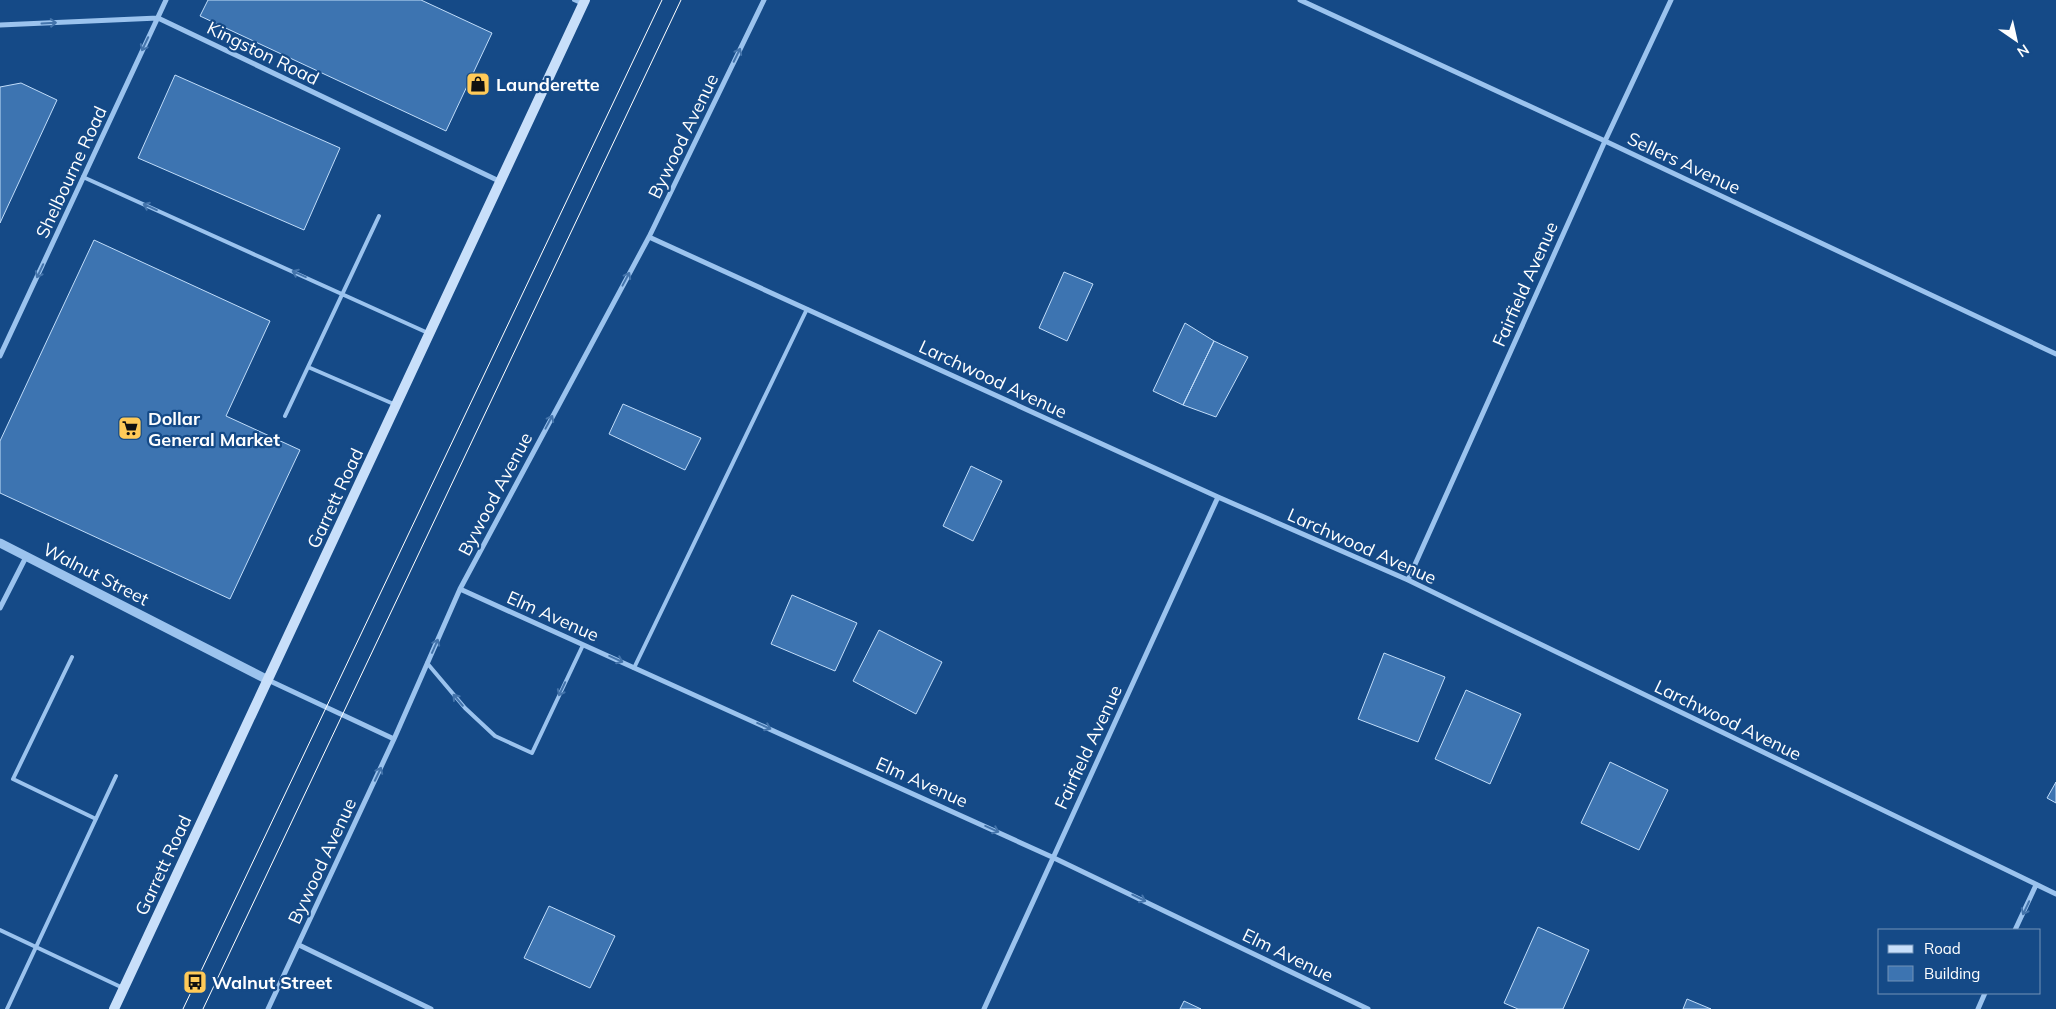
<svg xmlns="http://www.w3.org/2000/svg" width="2056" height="1009" font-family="Mulish,sans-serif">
<rect width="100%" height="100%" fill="#154a87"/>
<path fill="#3d74b1" stroke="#c1ddfa" d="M 208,0 L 421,0 L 492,33 L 446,131 L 200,16 Z
M 175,75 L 340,148 L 304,230 L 138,158 Z
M 21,83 L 57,100 L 0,223 L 0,87 Z
M 94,240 L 270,321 L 226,416 L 300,450 L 230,599 L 0,493 L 0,441 Z
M 1064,272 L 1093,284 L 1067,341 L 1039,328 Z
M 1185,323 L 1214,341 L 1183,405 L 1153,391 Z
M 1214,341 L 1248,357 L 1216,417 L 1183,405 Z
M 623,404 L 701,438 L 685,470 L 609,434 Z
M 971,466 L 1002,481 L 973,541 L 943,526 Z
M 792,595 L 857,623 L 835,671 L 771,644 Z
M 879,630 L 942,662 L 916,714 L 853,681 Z
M 1384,653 L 1445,677 L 1418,742 L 1358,719 Z
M 1466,690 L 1521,714 L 1490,784 L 1435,759 Z
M 1610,762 L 1668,790 L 1639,850 L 1581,823 Z
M 2056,782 L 2056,803 L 2047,798 Z
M 549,906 L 615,936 L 590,988 L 524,958 Z
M 1538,927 L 1589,950 L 1563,1009 L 1518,1009 L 1504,1003 Z
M 1687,999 L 1711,1009 L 1683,1009 Z
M 1184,1001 L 1201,1009 L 1180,1009 Z"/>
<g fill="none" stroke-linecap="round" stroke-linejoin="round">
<path stroke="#9bc3ee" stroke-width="4" d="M 574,0 L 583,4
M 83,177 L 428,333
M 308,367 L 396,405
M 285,416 L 379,216
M 72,657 L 13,779 L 96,819
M 427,663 L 465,708 L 495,736 L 532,753 L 583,645
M 634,668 L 807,309
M 0,930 L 123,988
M 7,1009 L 116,776"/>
<path stroke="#9bc3ee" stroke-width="5" d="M 1300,0 L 1605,141 L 2056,354
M 0,25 L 158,18 L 499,181
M 649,237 L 1218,497 L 1408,580 L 2056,894
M 0,356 L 166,0
M 1408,580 L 1605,141 L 1671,0
M 460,589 L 1052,857 L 1368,1009
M 0,608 L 26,557
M 268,680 L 394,739
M 2015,930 L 2036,885
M 299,945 L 431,1009
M 268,1009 L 394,739 L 460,589 L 649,237 L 764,0
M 984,1009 L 1218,497
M 1978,1009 L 1985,993"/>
<path stroke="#9bc3ee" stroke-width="9" d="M 0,543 L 268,680"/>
<path stroke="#c8dffa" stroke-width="10" d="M 114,1009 L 585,0"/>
<path stroke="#fff" stroke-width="1" d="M 183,1009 L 662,0
M 203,1009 L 681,0"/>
</g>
<defs><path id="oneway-shaft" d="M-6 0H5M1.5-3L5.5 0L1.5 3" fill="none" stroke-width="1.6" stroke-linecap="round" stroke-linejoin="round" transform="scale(1.25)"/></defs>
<g stroke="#4474ab">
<use href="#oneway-shaft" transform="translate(49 23) rotate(-3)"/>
<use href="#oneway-shaft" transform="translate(145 44) rotate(115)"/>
<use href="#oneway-shaft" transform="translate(737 55) rotate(-64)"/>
<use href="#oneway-shaft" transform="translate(150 207) rotate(-156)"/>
<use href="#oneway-shaft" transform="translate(40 271) rotate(115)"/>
<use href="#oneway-shaft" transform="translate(299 274) rotate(-156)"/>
<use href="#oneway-shaft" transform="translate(626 279) rotate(-62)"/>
<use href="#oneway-shaft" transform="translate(549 422) rotate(-62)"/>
<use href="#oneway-shaft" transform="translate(435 646) rotate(-66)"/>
<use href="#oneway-shaft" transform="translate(616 659) rotate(24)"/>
<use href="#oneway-shaft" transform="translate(562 689) rotate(115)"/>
<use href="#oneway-shaft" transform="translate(458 700) rotate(-130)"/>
<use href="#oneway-shaft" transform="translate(764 726) rotate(24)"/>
<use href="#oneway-shaft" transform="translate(378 774) rotate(-65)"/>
<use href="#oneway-shaft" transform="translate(992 829) rotate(24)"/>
<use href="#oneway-shaft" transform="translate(1139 898) rotate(26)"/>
<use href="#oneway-shaft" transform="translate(2026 908) rotate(115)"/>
</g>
<defs>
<g id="shop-square" transform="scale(1.25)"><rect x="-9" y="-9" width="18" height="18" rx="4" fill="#ffca58" stroke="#154a87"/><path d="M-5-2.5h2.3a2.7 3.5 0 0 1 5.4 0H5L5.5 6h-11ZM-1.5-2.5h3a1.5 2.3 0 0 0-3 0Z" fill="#111"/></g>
<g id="supermarket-square" transform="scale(1.25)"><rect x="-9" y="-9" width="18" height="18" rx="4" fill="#ffca58" stroke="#154a87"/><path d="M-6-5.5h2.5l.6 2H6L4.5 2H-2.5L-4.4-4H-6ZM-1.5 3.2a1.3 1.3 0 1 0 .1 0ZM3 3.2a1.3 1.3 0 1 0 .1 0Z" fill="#111"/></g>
<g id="bus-square" transform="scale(1.25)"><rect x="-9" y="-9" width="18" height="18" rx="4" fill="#ffca58" stroke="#154a87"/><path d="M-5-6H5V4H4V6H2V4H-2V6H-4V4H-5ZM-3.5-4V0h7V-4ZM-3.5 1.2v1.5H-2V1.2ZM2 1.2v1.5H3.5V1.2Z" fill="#111"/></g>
</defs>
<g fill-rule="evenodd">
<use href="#shop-square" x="478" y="84"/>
<use href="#supermarket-square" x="130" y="428"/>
<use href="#bus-square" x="195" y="982"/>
</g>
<g text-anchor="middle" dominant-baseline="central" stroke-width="4.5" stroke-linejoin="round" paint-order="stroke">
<g font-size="18" fill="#fff" stroke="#154a87">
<text transform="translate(263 53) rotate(26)">Kingston Road</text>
<text transform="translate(683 136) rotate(-64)">Bywood Avenue</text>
<text transform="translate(1684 163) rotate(25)">Sellers Avenue</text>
<text transform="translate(71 172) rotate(-65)">Shelbourne Road</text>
<text transform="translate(1525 284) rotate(-66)">Fairfield Avenue</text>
<text transform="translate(993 379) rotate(25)">Larchwood Avenue</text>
<text transform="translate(495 494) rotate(-62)">Bywood Avenue</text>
<text transform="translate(335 498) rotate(-65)">Garrett Road</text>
<text transform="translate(1362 546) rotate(24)">Larchwood Avenue</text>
<text transform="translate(96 574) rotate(27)">Walnut Street</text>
<text transform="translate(553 616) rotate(24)">Elm Avenue</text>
<text transform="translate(1728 720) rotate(26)">Larchwood Avenue</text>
<text transform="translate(1088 747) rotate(-65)">Fairfield Avenue</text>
<text transform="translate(922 782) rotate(24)">Elm Avenue</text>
<text transform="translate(322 861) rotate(-65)">Bywood Avenue</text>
<text transform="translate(163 865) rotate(-65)">Garrett Road</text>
<text transform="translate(1288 955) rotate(26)">Elm Avenue</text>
</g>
<g font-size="18" font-weight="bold" fill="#fff" stroke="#154a87" text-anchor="start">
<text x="496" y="84">Launderette</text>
<text x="148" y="418">Dollar<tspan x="148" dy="21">General Market</tspan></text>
<text x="212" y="982">Walnut Street</text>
</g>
</g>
<rect x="1878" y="929" width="162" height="65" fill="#154a87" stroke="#7392b7"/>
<rect x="1888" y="945" width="25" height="8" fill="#c8dffa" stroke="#7392b7"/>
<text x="1924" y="954" font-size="15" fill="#ffffff">Road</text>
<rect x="1888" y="966" width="25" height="15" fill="#3d74b1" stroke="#7392b7"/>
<text x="1924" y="979" font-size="15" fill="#ffffff">Building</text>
<g transform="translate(2016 40) rotate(146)" stroke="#154a87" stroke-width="4" paint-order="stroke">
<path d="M0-4L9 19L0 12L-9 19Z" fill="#ffffff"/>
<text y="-8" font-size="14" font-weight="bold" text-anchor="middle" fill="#ffffff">N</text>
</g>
</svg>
